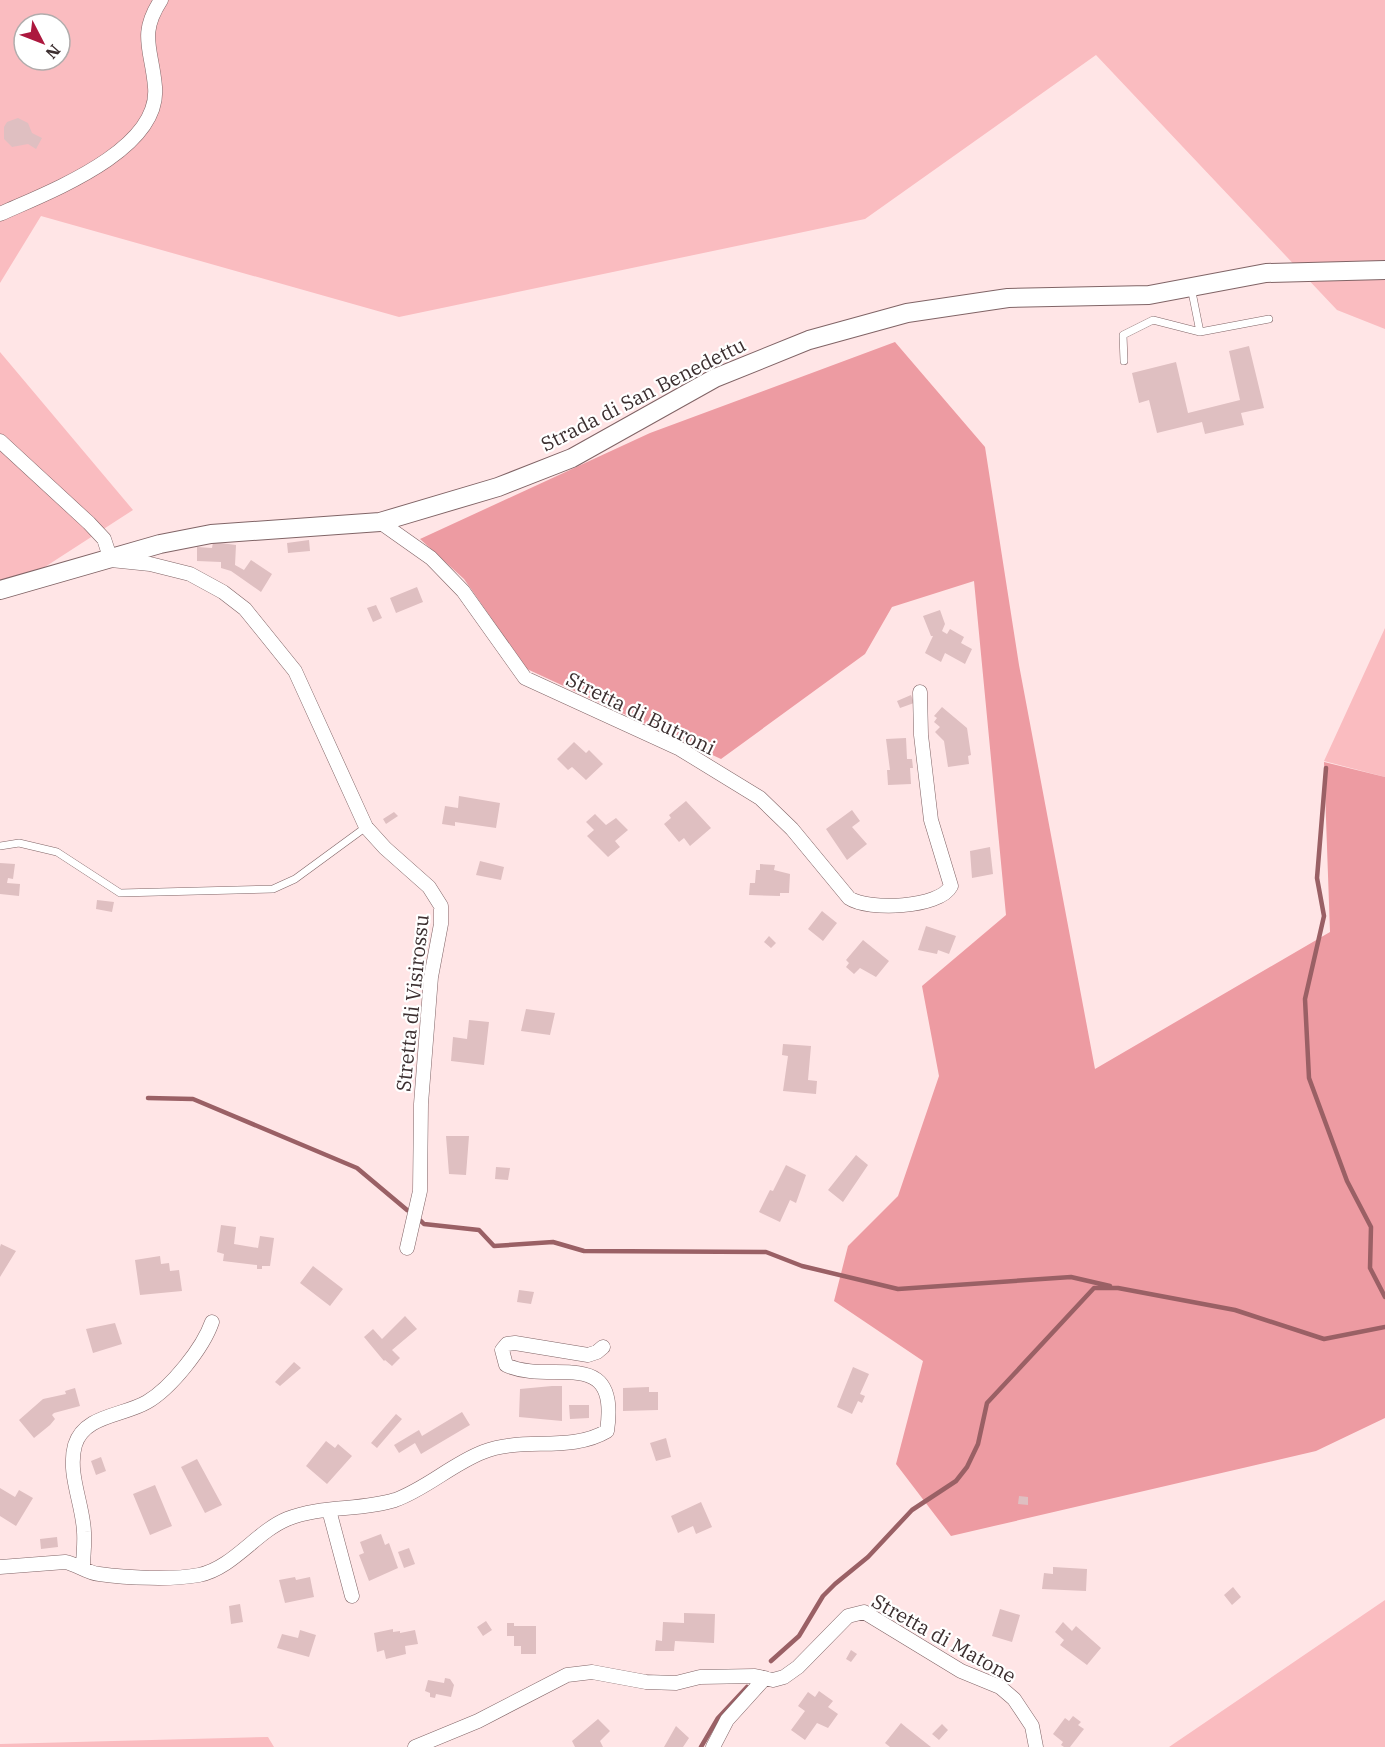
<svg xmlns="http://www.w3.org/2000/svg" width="1385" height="1747" font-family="'IBM Plex Serif',serif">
<rect width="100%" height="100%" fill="#ffe5e6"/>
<path fill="#fabcc0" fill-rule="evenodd" d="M 0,0 L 1385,0 L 1385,329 L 1337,310 L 1096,55 L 865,219 L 399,317 L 41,216 L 0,283 ZM 24,24 L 60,24 L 60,60 L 24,60 Z
M 0,352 L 133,510 L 0,596 Z
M 1385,628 L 1385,777 L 1324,761 Z
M 1385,1600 L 1385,1747 L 1169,1747 Z
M 268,1737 L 274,1747 L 0,1747 L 0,1744 Z"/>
<path fill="#ed9ba2" d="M 895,342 L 985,447 L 1019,665 L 1095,1069 L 1330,932 L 1324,762 L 1385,777 L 1385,1418 L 1316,1451 L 951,1536 L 896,1464 L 923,1361 L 834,1301 L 848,1246 L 898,1196 L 939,1076 L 922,986 L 1006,915 L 974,581 L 892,607 L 865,654 L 721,759 L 527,669 L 464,579 L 420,539 L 650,433 Z"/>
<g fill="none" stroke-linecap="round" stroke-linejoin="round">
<path stroke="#9a6065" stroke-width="4.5" d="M 1326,768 L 1317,878 L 1324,916 L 1305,999 L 1309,1078 L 1347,1181 L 1371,1227 L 1370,1268 L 1385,1297
M 148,1098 L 193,1099 L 357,1168 L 407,1210
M 421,1221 L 424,1224 L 479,1230 L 494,1246 L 553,1242 L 584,1251 L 766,1252 L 802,1266 L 898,1289 L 1071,1277 L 1110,1286
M 771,1661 L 799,1636 L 823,1596 L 835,1584 L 868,1557 L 912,1510 L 956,1481 L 967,1467 L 978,1444 L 987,1403 L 1094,1288 L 1118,1288 L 1235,1310 L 1324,1339 L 1385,1327
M 701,1747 L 718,1718 L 747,1687"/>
</g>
<path fill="#dfbfc1" d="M 18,118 L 28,123 L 32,133 L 42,138 L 36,149 L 28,144 L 12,147 L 4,139 L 4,127 L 7,122 Z
M 1249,346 L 1264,408 L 1241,413 L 1244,425 L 1205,434 L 1202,422 L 1157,433 L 1149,400 L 1139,403 L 1132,373 L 1176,362 L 1188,413 L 1240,400 L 1229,351 Z
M 309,540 L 310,551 L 288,553 L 287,543 Z
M 213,542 L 236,545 L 235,565 L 244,570 L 251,560 L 272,574 L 261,592 L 231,571 L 221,568 L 221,562 L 197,561 L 197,547 L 212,548 Z
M 417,587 L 423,602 L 396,613 L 390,598 Z
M 376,605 L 382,618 L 373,622 L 367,608 Z
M 940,610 L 945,624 L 942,631 L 947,634 L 950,629 L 964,637 L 961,643 L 972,649 L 965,664 L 945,653 L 941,662 L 925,653 L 933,636 L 931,636 L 923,616 Z
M 911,695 L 914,703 L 900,708 L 897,701 Z
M 942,707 L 967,728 L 971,755 L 968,756 L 969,764 L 948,767 L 944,741 L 935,732 L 940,727 L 934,722 L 937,718 L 934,716 Z
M 906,738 L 907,759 L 912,759 L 913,768 L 910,768 L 911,784 L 888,785 L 887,770 L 890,770 L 886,739 Z
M 574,742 L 586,753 L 589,750 L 603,764 L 586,780 L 572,767 L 568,770 L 557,759 Z
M 459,796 L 500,803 L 496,828 L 455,822 L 455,826 L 442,824 L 445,806 L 458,808 Z
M 686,801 L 711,828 L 690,846 L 684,838 L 679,842 L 664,824 L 671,818 L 669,815 Z
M 852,810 L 860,821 L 852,827 L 867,844 L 847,860 L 826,829 Z
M 394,812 L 398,816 L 386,824 L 383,819 Z
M 595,814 L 606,825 L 616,818 L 628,830 L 615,841 L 620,847 L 608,857 L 587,836 L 594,830 L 586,822 Z
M 990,847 L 993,874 L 972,878 L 970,851 Z
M 480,861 L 504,867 L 501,880 L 476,875 Z
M 0,863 L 15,864 L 13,879 L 8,878 L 7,883 L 20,884 L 19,896 L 0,894 Z
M 760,864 L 775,865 L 774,870 L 790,874 L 789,893 L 780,893 L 780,896 L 749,895 L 750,883 L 755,883 L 756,870 L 760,870 Z
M 97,900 L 114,902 L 112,912 L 96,909 Z
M 822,911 L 837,923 L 823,941 L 808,929 Z
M 926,926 L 956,936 L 949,954 L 938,950 L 937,954 L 918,950 Z
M 769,936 L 776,943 L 771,948 L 764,942 Z
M 863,940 L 889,961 L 876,977 L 860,968 L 854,974 L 846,967 L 849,963 L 846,960 Z
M 526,1009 L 555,1013 L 550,1035 L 521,1031 Z
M 469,1020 L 489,1022 L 484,1065 L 451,1061 L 453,1037 L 467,1039 Z
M 783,1044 L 811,1046 L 808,1080 L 817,1081 L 816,1094 L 783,1091 L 788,1056 L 782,1055 Z
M 446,1136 L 469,1136 L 466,1175 L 449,1174 Z
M 856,1155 L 868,1165 L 843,1202 L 828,1190 Z
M 786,1165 L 806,1175 L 796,1203 L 790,1200 L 780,1222 L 759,1212 L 770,1190 L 773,1191 Z
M 496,1167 L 510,1168 L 508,1180 L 495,1179 Z
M 221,1225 L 236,1227 L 234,1244 L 258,1248 L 260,1236 L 274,1238 L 270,1266 L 262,1266 L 262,1269 L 257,1269 L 257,1265 L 223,1261 L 224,1254 L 217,1252 Z
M 1,1244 L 16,1251 L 0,1277 L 0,1247 Z
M 160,1256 L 161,1264 L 169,1263 L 170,1271 L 179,1270 L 182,1291 L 140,1295 L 135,1260 Z
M 313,1266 L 343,1289 L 330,1306 L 300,1283 Z
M 519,1290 L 534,1292 L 531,1304 L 517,1302 Z
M 405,1316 L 417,1329 L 392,1350 L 400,1358 L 392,1366 L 385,1360 L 384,1361 L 364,1337 L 373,1329 L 382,1339 Z
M 115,1323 L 122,1344 L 93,1353 L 86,1329 Z
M 294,1362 L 301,1368 L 280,1386 L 275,1382 Z
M 853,1367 L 869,1374 L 860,1394 L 865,1396 L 862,1403 L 858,1401 L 852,1414 L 837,1407 Z
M 552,1386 L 562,1386 L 562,1421 L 519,1417 L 520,1389 Z
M 649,1387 L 649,1392 L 658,1392 L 658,1410 L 623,1411 L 623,1388 Z
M 75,1388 L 80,1406 L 54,1413 L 52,1415 L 55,1419 L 50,1425 L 34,1438 L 19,1420 L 43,1399 L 66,1394 L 65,1391 Z
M 569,1405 L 589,1405 L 589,1418 L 570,1419 Z
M 462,1412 L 470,1425 L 421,1454 L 415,1443 L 399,1453 L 394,1445 L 419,1430 L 422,1436 Z
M 396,1414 L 402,1419 L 377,1448 L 371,1443 Z
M 666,1438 L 671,1457 L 656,1461 L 650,1443 Z
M 326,1441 L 335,1448 L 338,1444 L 352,1456 L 327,1484 L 306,1466 Z
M 101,1457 L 106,1471 L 96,1475 L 91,1461 Z
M 197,1459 L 222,1505 L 205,1513 L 181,1467 Z
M 155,1485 L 172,1526 L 150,1535 L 133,1494 Z
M 0,1488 L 15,1497 L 19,1490 L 33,1498 L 16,1526 L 0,1516 Z
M 1019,1496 L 1028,1497 L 1028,1505 L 1018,1504 Z
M 701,1502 L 712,1527 L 696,1534 L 693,1526 L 678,1533 L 671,1516 Z
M 381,1534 L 385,1545 L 389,1543 L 398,1568 L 369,1581 L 359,1555 L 364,1553 L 360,1542 Z
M 57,1537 L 58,1547 L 41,1549 L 40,1539 Z
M 409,1548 L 415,1564 L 404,1568 L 398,1552 Z
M 1053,1567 L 1087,1569 L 1086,1591 L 1042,1589 L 1044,1573 L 1053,1574 Z
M 295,1577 L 296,1580 L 310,1577 L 314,1597 L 285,1603 L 279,1580 Z
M 1233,1587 L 1241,1597 L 1232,1605 L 1224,1595 Z
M 240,1604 L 243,1622 L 231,1624 L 229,1606 Z
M 1000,1609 L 1020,1615 L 1012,1642 L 992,1636 Z
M 684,1613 L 715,1614 L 714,1643 L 675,1641 L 674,1651 L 655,1651 L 656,1640 L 662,1641 L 663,1622 L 684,1623 Z
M 486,1621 L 492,1630 L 483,1636 L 477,1627 Z
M 1063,1622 L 1072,1631 L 1076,1626 L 1101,1648 L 1087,1665 L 1060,1645 L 1064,1640 L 1055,1632 Z
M 507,1623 L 514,1623 L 514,1626 L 536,1626 L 536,1654 L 521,1654 L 521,1646 L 514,1646 L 514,1636 L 507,1636 Z
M 393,1629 L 393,1632 L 400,1631 L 400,1633 L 415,1630 L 418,1644 L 405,1646 L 406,1654 L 386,1659 L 384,1650 L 377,1652 L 374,1633 Z
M 300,1630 L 316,1635 L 309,1657 L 277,1648 L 282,1634 L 298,1638 Z
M 851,1650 L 857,1654 L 851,1662 L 846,1659 Z
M 445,1678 L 450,1679 L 454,1685 L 451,1697 L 436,1694 L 435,1698 L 430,1697 L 430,1693 L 425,1691 L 428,1680 L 444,1683 Z
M 819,1691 L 833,1701 L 828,1707 L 838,1714 L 828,1728 L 817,1723 L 805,1740 L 791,1730 L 805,1711 L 798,1706 L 808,1692 L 815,1697 Z
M 1073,1716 L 1081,1722 L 1078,1725 L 1084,1729 L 1070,1747 L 1064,1747 L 1061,1745 L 1063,1742 L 1053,1734 L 1065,1718 L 1069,1721 Z
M 598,1719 L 610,1731 L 600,1741 L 603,1747 L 575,1747 L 572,1741 Z
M 901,1723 L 907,1728 L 931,1747 L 890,1747 L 885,1743 Z
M 942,1724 L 948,1730 L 939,1740 L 932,1734 Z
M 676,1726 L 689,1738 L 683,1747 L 664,1747 Z"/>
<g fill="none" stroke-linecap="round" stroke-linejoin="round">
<g stroke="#806466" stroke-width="8">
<path id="service" d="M 1191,287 L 1200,332
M 1124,361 L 1123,335 L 1153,320 L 1200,332 L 1269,319
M 0,846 L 19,843 L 57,852 L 120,893 L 273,889 L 295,879 L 366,827"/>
</g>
<g stroke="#806466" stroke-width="15">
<path id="minor" d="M 0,214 C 46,193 161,151 155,87 C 152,49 138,35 161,0
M 0,441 L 89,523 L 104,539 L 111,560 L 150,564 L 190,574 L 223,592 L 245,609 L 295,671 L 366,827 L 385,848 L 429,887 L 441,906 L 441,924 L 431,977 L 421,1104 L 420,1191 L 407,1248
M 380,522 L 431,558 L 463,591 L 525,678 L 680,749 L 760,798 L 792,829 L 849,898 C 868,911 940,908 951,886 L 931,820 L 921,735 L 920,692
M 329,1510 L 352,1596
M 0,1567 L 65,1562 C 77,1564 87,1573 99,1574 C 127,1578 172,1580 199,1575 C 233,1568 256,1532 287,1519 C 321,1505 360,1511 395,1500 C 426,1489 452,1464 483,1452 C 522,1436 570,1453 607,1431 C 620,1344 552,1386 506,1365 L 502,1350 L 507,1344 L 515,1343 L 588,1355 L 597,1352 L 603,1347
M 83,1568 C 83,1556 85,1544 84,1532 C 83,1504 67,1473 75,1445 C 84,1415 123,1416 147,1402 C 171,1388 203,1348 212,1322
M 415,1747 L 478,1721 L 567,1675 L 592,1672 L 646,1682 L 676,1683 L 700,1677 L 755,1676 L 773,1680 L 784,1677 L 798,1667 L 848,1616 L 864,1612 L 961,1671 L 1000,1687 L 1014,1699 L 1032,1726 L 1036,1747
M 713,1747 L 727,1720 L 765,1678"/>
</g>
<g stroke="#806466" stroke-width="20">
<path id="tertiary" d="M 0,590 L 160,544 L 211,534 L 380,522 L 498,487 L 572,458 L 715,378 L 809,340 L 907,313 L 1008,298 L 1149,295 L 1266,273 L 1385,270"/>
</g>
<use href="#service" stroke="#fff" stroke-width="7"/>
<use href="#minor" stroke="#fff" stroke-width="14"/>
<use href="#tertiary" stroke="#fff" stroke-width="18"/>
</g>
<g text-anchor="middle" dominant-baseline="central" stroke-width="4.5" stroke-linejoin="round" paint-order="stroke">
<g font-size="20" fill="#3c2f30" stroke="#fff">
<text transform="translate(643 394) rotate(-27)">Strada di San Benedettu</text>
<text transform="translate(641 713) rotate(26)">Stretta di Butroni</text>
<text transform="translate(412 1003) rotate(-84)">Stretta di Visirossu</text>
<text transform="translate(944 1638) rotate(29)">Stretta di Matone</text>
</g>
</g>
<g transform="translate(42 42) rotate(132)"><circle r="28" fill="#ffffff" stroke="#b1acac" stroke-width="1.5"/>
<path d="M0-4.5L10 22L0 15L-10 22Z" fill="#ac183e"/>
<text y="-9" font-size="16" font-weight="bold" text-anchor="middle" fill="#3c2f30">N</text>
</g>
</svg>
